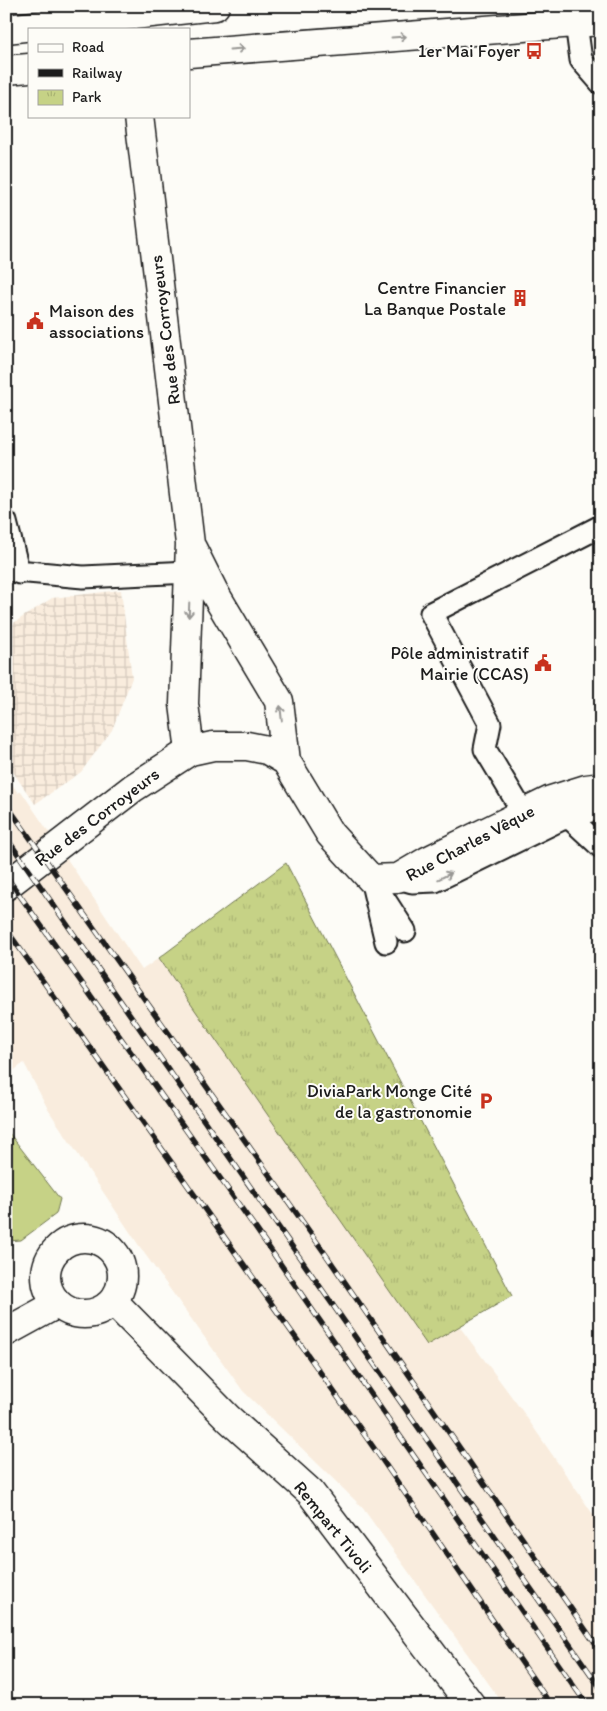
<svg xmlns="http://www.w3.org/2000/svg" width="607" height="1711" font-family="Itim,sans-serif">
<defs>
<pattern id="industrial-grid" width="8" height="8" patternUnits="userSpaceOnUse" patternTransform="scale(1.25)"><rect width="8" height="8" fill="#f9ecdd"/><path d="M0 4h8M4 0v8" fill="none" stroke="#d5cabd"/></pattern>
<pattern id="park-tufts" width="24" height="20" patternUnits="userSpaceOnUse" patternTransform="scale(1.25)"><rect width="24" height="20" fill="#c6d286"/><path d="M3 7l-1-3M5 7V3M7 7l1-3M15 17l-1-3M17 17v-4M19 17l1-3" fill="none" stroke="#aab473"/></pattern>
</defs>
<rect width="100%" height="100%" fill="#fdfcf7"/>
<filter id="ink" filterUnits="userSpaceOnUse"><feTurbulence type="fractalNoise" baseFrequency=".02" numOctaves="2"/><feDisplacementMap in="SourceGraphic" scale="10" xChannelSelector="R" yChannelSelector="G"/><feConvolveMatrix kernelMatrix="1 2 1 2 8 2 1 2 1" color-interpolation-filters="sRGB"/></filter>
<g filter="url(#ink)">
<path fill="#f9ecdd" d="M 6,775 L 18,793 L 21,791 L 142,970 L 159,958 L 427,1344 L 459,1326 L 523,1412 L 601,1526 L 601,1705 L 504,1705 L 362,1507 L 243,1391 L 142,1250 L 49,1111 L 24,1063 L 6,1076 Z"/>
<path fill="url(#industrial-grid)" d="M 121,590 L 132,678 L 112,730 L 81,772 L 35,804 L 6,762 L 6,628 L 52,598 Z"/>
<path fill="url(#park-tufts)" stroke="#717751" d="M 286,863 L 512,1296 L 427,1345 L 159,958 Z"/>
<path fill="#c6d286" stroke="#717751" d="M 6,1129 L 60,1199 L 56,1214 L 21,1240 L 7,1241 Z"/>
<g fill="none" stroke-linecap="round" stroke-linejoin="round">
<g stroke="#1c1c1c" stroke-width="25">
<path id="service" d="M 576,23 L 581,60 L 601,83
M 6,522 L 19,573
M 6,570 L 83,577 L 190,572
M 559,808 L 601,847
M 524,814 L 485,749 L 490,724 L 431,613 L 601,526
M 398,878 L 412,882 L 435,881 L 560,820 L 601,808
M 371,879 L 386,942
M 381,894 L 405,931"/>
</g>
<g stroke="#1c1c1c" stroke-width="31">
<path id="minor" d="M 139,116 L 190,544 L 184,704 L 190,751
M 192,548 L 214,592 L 279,701 L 286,761 L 330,834 L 371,879 L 398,878 L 427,861 L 551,800 L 586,789 L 601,787
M 6,886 L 133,788 L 190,751 L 213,746 L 247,746 L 267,750 L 286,761
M46 1276a38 38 0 1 1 76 0a38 38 0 1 1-76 0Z
M 113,1301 L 229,1419 L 310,1492 L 471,1705
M 6,1332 L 57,1304"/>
</g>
<g stroke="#1c1c1c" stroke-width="31">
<path id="secondary" d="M 6,29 L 215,6
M 189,53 L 601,21
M 6,70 L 29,68"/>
</g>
<use href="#service" stroke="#fdfcf7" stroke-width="21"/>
<use href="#minor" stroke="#fdfcf7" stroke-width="28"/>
<use href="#secondary" stroke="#fdfcf7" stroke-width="28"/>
<g stroke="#1c1c1c" stroke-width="5.5">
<path id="rail" d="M 6,804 L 324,1252 L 601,1652
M 6,837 L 601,1689
M 6,876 L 254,1226 L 587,1705
M 6,929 L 376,1451 L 551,1705"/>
</g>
<use href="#rail" stroke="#fdfcf7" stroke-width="4" stroke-dasharray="11" stroke-linecap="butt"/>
</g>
<defs><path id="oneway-shaft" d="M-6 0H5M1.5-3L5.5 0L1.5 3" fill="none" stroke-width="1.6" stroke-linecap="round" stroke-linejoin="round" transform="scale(1.25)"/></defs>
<g stroke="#989794">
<use href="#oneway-shaft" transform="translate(399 37) rotate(-4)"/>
<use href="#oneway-shaft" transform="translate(237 49) rotate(-4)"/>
<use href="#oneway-shaft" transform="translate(189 610) rotate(92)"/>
<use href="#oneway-shaft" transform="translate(281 713) rotate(-96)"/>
<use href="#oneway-shaft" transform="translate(445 876) rotate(-26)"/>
</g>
</g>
<defs>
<g id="bus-bare" transform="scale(1.35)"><path d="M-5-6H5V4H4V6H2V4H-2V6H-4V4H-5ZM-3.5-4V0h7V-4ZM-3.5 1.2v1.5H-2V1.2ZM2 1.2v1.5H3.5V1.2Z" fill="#c8321e" stroke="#fdfcf7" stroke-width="2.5" paint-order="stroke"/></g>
<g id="building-bare" transform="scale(1.35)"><path d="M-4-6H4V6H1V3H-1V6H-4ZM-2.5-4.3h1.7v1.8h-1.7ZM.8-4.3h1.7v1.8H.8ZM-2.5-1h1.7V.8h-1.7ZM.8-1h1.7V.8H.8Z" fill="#c8321e" stroke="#fdfcf7" stroke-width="2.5" paint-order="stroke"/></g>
<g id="civic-bare" transform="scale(1.35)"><path d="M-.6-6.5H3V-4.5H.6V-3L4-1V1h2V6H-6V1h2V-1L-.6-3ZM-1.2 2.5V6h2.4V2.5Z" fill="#c8321e" stroke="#fdfcf7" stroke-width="2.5" paint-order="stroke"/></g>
<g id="parking-bare" transform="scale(1.35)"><path d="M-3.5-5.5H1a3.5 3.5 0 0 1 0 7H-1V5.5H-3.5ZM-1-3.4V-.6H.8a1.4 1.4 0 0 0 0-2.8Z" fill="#c8321e" stroke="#fdfcf7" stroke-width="2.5" paint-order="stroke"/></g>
</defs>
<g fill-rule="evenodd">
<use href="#bus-bare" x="534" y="51"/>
<use href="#building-bare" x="520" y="298"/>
<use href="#civic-bare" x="35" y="321"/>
<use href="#civic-bare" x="543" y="663"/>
<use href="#parking-bare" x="486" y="1101"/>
</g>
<g text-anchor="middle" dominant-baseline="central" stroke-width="4" stroke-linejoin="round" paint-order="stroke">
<g font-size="18" fill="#1c1c1c" stroke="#fdfcf7" text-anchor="end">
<text x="520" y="51">1er Mai Foyer</text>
<text x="506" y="288">Centre Financier<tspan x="506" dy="21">La Banque Postale</tspan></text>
<text x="49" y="311" text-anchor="start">Maison des<tspan x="49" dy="21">associations</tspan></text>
<text x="529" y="653">Pôle administratif<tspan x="529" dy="21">Mairie (CCAS)</tspan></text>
<text x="472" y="1091">DiviaPark Monge Cité<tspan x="472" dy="21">de la gastronomie</tspan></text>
</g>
<g font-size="18" fill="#1c1c1c" stroke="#fdfcf7">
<text transform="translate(165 330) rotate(-97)">Rue des Corroyeurs</text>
<text transform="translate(97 817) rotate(-37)">Rue des Corroyeurs</text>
<text transform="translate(470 843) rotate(-28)">Rue Charles Vêque</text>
<text transform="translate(333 1527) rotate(51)">Rempart Tivoli</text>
</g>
</g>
<rect width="607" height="1711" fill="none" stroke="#fdfcf7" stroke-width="25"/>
<rect x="12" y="12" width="582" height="1686" fill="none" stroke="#1c1c1c" stroke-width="2" filter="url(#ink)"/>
<rect x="28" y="28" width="162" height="90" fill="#fdfcf7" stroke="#a3a29f"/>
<rect x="38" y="44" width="25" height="8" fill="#fdfcf7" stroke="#a3a29f"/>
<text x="72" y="52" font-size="15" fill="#1c1c1c">Road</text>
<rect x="38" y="69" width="25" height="8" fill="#1c1c1c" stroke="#a3a29f"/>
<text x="72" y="78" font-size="15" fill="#1c1c1c">Railway</text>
<rect x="38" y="90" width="25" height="15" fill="url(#park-tufts)" stroke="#a3a29f"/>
<text x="72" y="102" font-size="15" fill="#1c1c1c">Park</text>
</svg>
